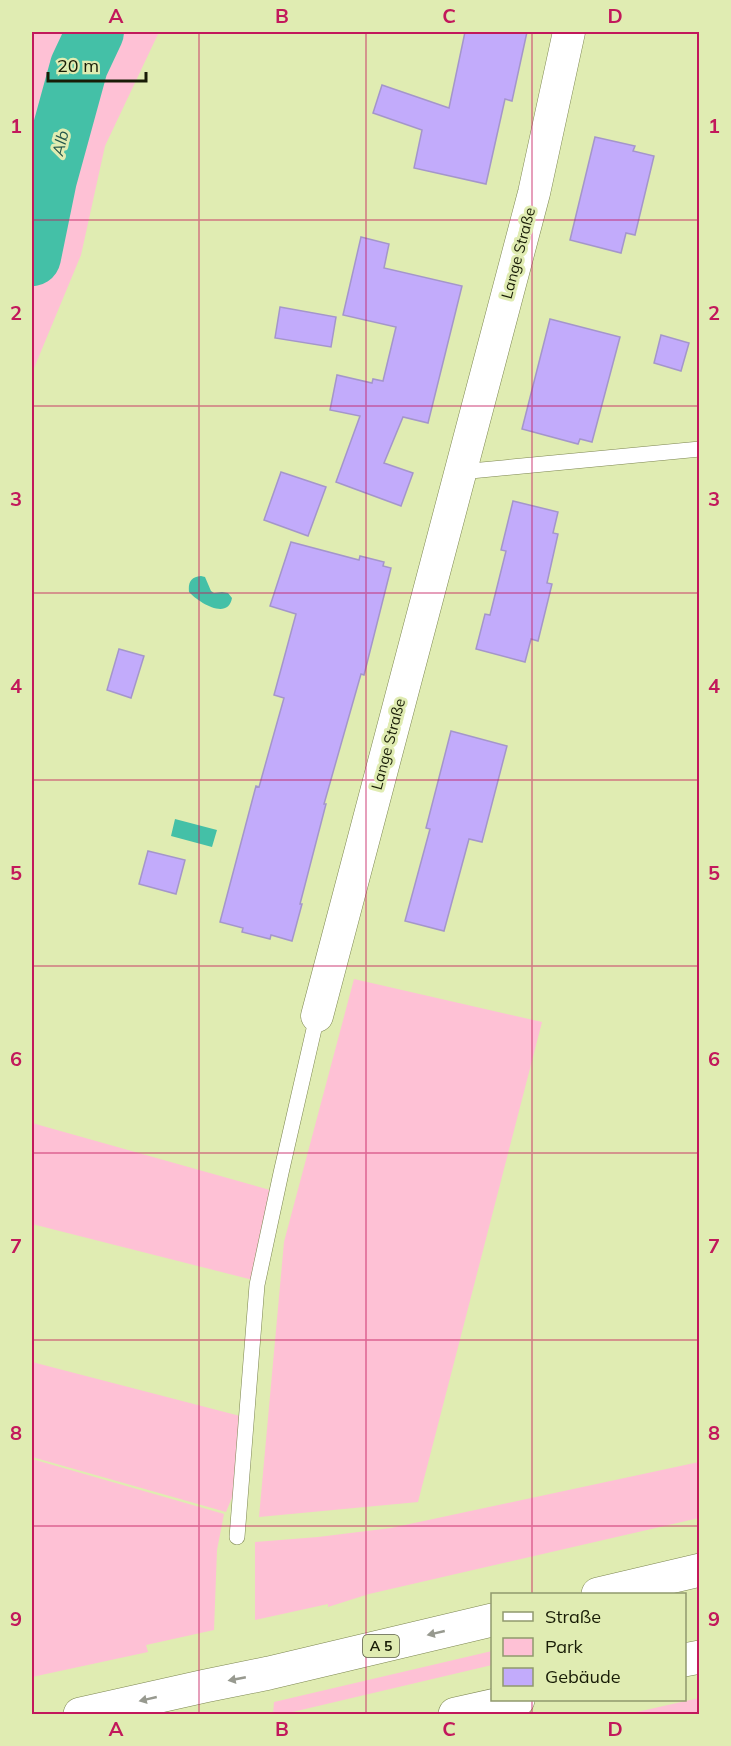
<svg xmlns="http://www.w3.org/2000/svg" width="731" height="1746" font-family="Mulish,sans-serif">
<rect width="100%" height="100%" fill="#e0ecb2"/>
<path fill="#fec1d5" d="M 32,32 L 159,32 L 105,146 L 81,255 L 32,373 Z
M 354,979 L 542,1022 L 418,1502 L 259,1517 L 284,1242 Z
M 32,1123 L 270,1190 L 253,1280 L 32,1224 Z
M 32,1362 L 240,1416 L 233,1495 L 226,1512 L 32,1457 Z
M 32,1459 L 224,1514 L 217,1550 L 214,1630 L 146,1645 L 148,1652 L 32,1677 Z
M 699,1462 L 699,1518 L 369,1594 L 328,1607 L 328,1604 L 255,1620 L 255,1542 L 318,1537 L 391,1528 Z
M 492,1651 L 492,1665 L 284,1714 L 273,1714 L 274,1702 Z
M 699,1698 L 699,1714 L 628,1714 Z"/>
<path fill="#44c0a7" d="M 201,576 L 205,577 L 211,591 L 214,593 L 222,592 L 228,593 L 232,598 C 228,621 198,602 189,592 C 188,582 191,577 201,576 Z
M 175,819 L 217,830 L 212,847 L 171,836 Z"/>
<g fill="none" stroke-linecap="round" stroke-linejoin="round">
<path stroke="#44c0a7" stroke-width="58" d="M 32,257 L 48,179 L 79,66 L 95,32"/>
</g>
<path fill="#c2abfb" stroke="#a496ca" stroke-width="1.5" d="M 465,32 L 527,32 L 512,101 L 505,99 L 486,184 L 414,168 L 422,130 L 373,113 L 382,85 L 449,108 Z
M 595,137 L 635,146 L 633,151 L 654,156 L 635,235 L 626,233 L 621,253 L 570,240 Z
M 361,237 L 389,244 L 384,268 L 462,286 L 428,423 L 403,417 L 384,463 L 413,473 L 401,506 L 336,482 L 360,416 L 330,410 L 337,375 L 372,383 L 373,379 L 383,381 L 396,327 L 343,315 Z
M 280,307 L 336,317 L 331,347 L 275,338 Z
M 550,319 L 620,337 L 592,442 L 580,439 L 578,444 L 522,429 Z
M 661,335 L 689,343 L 681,371 L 654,363 Z
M 281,472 L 326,487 L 308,536 L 264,520 Z
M 513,501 L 558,512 L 553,533 L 558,534 L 547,583 L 552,584 L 538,641 L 531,639 L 525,662 L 476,649 L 485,614 L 490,615 L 506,551 L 501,550 Z
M 291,542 L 359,560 L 360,556 L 384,562 L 383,566 L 391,568 L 364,675 L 361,674 L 324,804 L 326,804 L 300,904 L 302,904 L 292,941 L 271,935 L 270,939 L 242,932 L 243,928 L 220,922 L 256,786 L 259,787 L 284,698 L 274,695 L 296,614 L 270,606 Z
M 119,649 L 144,656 L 131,698 L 107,690 Z
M 451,731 L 507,746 L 482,842 L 469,839 L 444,931 L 405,921 L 430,829 L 426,828 Z
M 148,851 L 185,860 L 176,894 L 139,884 Z"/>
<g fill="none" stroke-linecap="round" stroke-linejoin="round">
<g stroke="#7d8651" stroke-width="16">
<path id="service" d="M 460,472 L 700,449
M 237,1537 L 257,1285 L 281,1173 L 317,1016"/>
</g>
<g stroke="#7d8651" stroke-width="33">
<path id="minor" d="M 317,1016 L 534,193 L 569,32"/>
</g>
<g stroke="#7d8651" stroke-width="34">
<path id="motorway" d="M 598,1594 L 700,1570
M 684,1660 L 700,1657
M 80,1714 L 205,1686 L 269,1673 L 492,1620
M 455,1714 L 518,1700"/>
</g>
<use href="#service" stroke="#fff" stroke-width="15"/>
<use href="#minor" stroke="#fff" stroke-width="32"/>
<use href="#motorway" stroke="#fff" stroke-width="33"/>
</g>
<defs><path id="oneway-solid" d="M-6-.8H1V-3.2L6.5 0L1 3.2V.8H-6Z" transform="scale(1.5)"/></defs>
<g fill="#97998f">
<use href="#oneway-solid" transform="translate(436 1633) rotate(167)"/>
<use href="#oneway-solid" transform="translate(237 1679) rotate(169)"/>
<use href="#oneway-solid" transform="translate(148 1699) rotate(167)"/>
</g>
<path fill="none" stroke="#c2185b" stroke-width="1.5" stroke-opacity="0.55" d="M 199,32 L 199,1714M 366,32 L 366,1714M 532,32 L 532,1594M 32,220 L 700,220M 32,406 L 700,406M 32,593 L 700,593M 32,780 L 700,780M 32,966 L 700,966M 32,1153 L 700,1153M 32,1340 L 700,1340M 32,1526 L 700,1526M 532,1700 L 532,1714"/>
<g text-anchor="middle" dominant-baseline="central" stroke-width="6" stroke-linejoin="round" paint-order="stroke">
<rect fill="#e0ecb2" stroke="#545a3a" stroke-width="1.5" x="363" y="1635" width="36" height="22" rx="4.5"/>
<g font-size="14" font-weight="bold" fill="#181c06">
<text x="381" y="1646">A 5</text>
</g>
<g font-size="15" fill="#181c06" stroke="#e0ecb2">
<text transform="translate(518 253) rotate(-75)">Lange Straße</text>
<text transform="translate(388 744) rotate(-75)">Lange Straße</text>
</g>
<g font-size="16" font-style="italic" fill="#23564b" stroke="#e0ecb2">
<text transform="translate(60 143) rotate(-76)">Alb</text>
</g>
</g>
<rect width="731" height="1746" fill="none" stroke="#e0ecb2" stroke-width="66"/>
<rect x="491" y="1593" width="195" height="108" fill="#e0ecb2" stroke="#90996d" stroke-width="1.5"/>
<rect x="503" y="1612" width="30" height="9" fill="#ffffff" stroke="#90996d" stroke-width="1.5"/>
<text x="545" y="1623" font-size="18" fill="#181c06">Straße</text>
<rect x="503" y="1638" width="30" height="18" fill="#fec1d5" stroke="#90996d" stroke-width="1.5"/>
<text x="545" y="1653" font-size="18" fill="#181c06">Park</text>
<rect x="503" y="1668" width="30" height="18" fill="#c2abfb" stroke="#90996d" stroke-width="1.5"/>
<text x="545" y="1683" font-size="18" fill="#181c06">Gebäude</text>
<path d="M48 72v9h98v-9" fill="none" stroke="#181c06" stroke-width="3"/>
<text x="57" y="72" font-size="18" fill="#181c06" stroke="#e0ecb2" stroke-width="4.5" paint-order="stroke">20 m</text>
<rect x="33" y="33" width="665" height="1680" fill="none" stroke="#c2185b" stroke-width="2"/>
<g font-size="20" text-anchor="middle" font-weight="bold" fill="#c2185b">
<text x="116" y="23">A</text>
<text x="282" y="23">B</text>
<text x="449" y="23">C</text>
<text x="615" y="23">D</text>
<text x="16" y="133">1</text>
<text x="714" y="133">1</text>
<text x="16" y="320">2</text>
<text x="714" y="320">2</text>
<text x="16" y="506">3</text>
<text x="714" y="506">3</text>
<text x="16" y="693">4</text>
<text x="714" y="693">4</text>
<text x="16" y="880">5</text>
<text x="714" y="880">5</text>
<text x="16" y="1066">6</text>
<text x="714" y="1066">6</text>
<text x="16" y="1253">7</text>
<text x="714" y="1253">7</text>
<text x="16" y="1440">8</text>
<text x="714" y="1440">8</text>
<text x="16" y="1626">9</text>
<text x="714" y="1626">9</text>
<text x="116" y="1736">A</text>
<text x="282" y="1736">B</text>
<text x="449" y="1736">C</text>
<text x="615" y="1736">D</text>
</g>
</svg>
